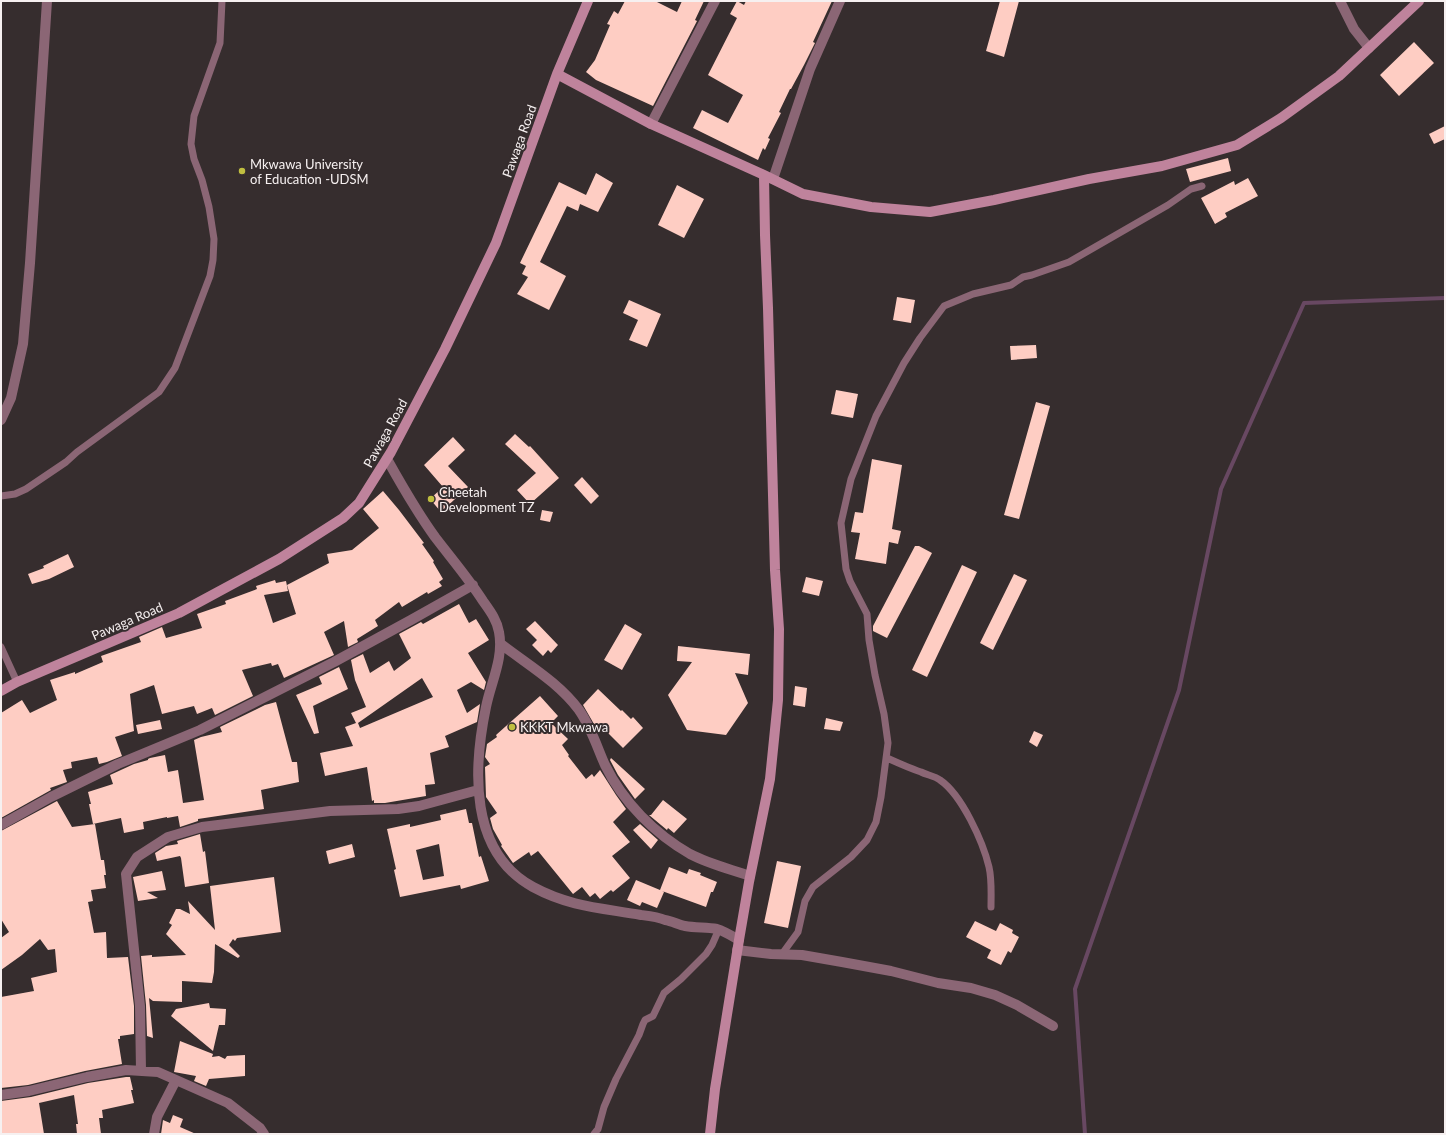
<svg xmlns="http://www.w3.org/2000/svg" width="1446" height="1135" font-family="Lato,sans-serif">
<rect width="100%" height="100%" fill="#362d2e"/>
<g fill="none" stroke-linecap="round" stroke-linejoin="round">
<path stroke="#684862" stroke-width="4" d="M 1085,1134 L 1075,989 L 1179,690 L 1221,489 L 1304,303 L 1445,298"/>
</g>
<path fill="#fecdc3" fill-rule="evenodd" d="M 625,1 L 655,1 L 677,12 L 682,1 L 704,1 L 695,20 L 697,21 L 653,106 L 596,80 L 586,72 L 595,60 L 610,25 L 607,24 L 614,11 L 618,14 Z
M 737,1 L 744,5 L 746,1 L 832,1 L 813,42 L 815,43 L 804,65 L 791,89 L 790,89 L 779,112 L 781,113 L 768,138 L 770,139 L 765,150 L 763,148 L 758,160 L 693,128 L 702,110 L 728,123 L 743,95 L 708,75 L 737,18 L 730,14 Z
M 1000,1 L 1019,1 L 1004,57 L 986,51 Z
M 1414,42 L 1434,63 L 1399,96 L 1380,75 Z
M 1445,126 L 1445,139 L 1434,144 L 1429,134 Z
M 1228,158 L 1231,171 L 1190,182 L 1186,169 Z
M 596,173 L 613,183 L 598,212 L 580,204 L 578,211 L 567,206 L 540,262 L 566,276 L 549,310 L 517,294 L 528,277 L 522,274 L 526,266 L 520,263 L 559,182 L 586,195 Z
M 1248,178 L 1258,196 L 1225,213 L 1227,217 L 1215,224 L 1201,198 L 1234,181 L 1235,185 Z
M 677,185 L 704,199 L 684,238 L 658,225 Z
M 897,297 L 915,300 L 911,323 L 893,320 Z
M 629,300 L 661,314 L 647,347 L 629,340 L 638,320 L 623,313 Z
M 1036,345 L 1037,358 L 1011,360 L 1010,346 Z
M 836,390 L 858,394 L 853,418 L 831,414 Z
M 1036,402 L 1050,406 L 1019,519 L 1004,515 Z
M 515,434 L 529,447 L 530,446 L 559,478 L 530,504 L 517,490 L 536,473 L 505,444 Z
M 453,437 L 465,450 L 448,466 L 468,487 L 441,512 L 430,499 L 443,487 L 424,465 Z
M 872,459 L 902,465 L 892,529 L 901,531 L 898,544 L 889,542 L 886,564 L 855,559 L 860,533 L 851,532 L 855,512 L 863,513 Z
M 582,477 L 599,496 L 591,504 L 574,485 Z
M 383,491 L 399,510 L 424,543 L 422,544 L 434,561 L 433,562 L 443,579 L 439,582 L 442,586 L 428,594 L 427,592 L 402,607 L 399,602 L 375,620 L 378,626 L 357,639 L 358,642 L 348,647 L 344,621 L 324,632 L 334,655 L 284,678 L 278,664 L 272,666 L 271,663 L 242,670 L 253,696 L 215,715 L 212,708 L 197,714 L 194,706 L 162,714 L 154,685 L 130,694 L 134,731 L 115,737 L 122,756 L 107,762 L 99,764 L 97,757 L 71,762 L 72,768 L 63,770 L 67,782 L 50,788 L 51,790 L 1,818 L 1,713 L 22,700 L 30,713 L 57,700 L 50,680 L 75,672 L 75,674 L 103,662 L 101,656 L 141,642 L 139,637 L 162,627 L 166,638 L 202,628 L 197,614 L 226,604 L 225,601 L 257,589 L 256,586 L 275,580 L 276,583 L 286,581 L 288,591 L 264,595 L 273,623 L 296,614 L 287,585 L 329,563 L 327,554 L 352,550 L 379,528 L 363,509 Z
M 542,510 L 553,512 L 550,522 L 540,520 Z
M 915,546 L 919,546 L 932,553 L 887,638 L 873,631 L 873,626 Z
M 68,554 L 74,567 L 49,579 L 32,584 L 28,574 L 44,568 L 43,566 Z
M 962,565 L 977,572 L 927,677 L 912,670 Z
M 1014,574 L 1027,580 L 993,650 L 980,643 Z
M 806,577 L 823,581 L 819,596 L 802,592 Z
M 459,604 L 469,623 L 476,619 L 489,640 L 468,653 L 486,682 L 484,690 L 471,682 L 457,690 L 467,713 L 480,704 L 477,722 L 445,736 L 449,747 L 430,753 L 435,784 L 425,785 L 426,796 L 385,803 L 374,803 L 374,800 L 372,801 L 367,767 L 325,776 L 320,753 L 353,746 L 345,727 L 356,723 L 351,713 L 366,707 L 355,680 L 351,660 L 363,654 L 370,673 L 389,661 L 394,671 L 411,658 L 399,634 L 421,622 L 423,624 ZM 422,678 L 433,697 L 360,728 L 358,723 Z
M 535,621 L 558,645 L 551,653 L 548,650 L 543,656 L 532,645 L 537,640 L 526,629 Z
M 625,624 L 642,634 L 622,670 L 604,660 Z
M 678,646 L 750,654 L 748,675 L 735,673 L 748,703 L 726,735 L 687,730 L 668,695 L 692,662 L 677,661 Z
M 339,667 L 348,689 L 313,706 L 319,733 L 314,734 L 296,695 L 322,684 L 319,677 Z
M 795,686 L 807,688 L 805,707 L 793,705 Z
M 598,689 L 621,711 L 622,710 L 631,719 L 633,717 L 643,728 L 623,748 L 602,727 L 598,731 L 583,705 Z
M 540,696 L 558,716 L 551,723 L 568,739 L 562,745 L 569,755 L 568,756 L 586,779 L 592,774 L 594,777 L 600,770 L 616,795 L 626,809 L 613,822 L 630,842 L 612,856 L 630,878 L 613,892 L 611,890 L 600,899 L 595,893 L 590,897 L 582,887 L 573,894 L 538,851 L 531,856 L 529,852 L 513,863 L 501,846 L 502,845 L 493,829 L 490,818 L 497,813 L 486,797 L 485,767 L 490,764 L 485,757 L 487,744 L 497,737 L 496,735 Z
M 276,702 L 292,762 L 297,762 L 299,782 L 261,790 L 264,809 L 198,819 L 198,821 L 180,827 L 178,816 L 167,818 L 167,817 L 143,822 L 144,829 L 124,833 L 121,818 L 93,824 L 89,804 L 91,804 L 88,792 L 113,784 L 110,775 L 134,764 L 148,760 L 148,759 L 150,758 L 165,755 L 168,772 L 178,770 L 183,803 L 204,800 L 194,740 L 201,737 L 222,732 L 220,727 L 265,705 Z
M 826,718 L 843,722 L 840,731 L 824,729 Z
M 160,720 L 162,729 L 138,734 L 136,725 Z
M 1034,731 L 1043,735 L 1037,747 L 1029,742 Z
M 611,758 L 645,789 L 635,799 L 618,775 L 610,760 Z
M 663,800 L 687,819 L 674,833 L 668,828 L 667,830 L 649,815 L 651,815 Z
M 57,801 L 72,827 L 95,824 L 101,860 L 104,860 L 106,875 L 104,875 L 106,888 L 91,890 L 93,901 L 88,902 L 94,933 L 106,932 L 107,958 L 128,957 L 134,1006 L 134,1034 L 120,1036 L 120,1039 L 118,1039 L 122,1064 L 85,1071 L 28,1085 L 1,1088 L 1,997 L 34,991 L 31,978 L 57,972 L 55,949 L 48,950 L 40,939 L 22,955 L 1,970 L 1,938 L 9,932 L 1,919 L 1,831 Z
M 466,809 L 469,823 L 472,823 L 479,857 L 481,856 L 489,881 L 461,889 L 460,885 L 400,897 L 394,870 L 396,869 L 387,829 L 410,824 L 410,827 L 441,820 L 440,815 ZM 439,844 L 444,876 L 423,880 L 416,850 Z
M 640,824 L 658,840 L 651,849 L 633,830 Z
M 200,834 L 203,852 L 205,851 L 209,883 L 185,887 L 181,858 L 180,856 L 157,861 L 155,853 L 166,846 L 178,844 L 177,841 Z
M 352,844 L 355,857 L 329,864 L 326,851 Z
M 777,861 L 801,866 L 788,928 L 764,923 Z
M 669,867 L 687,874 L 689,869 L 701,873 L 700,875 L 717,882 L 713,892 L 711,892 L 706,907 L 662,891 L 664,892 L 657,908 L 642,902 L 640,906 L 627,900 L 636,880 L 660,890 Z
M 162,871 L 166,890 L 147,892 L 158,898 L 138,901 L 133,877 Z
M 274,877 L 281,932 L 237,938 L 235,941 L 233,939 L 229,945 L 240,956 L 238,958 L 215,944 L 214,972 L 212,983 L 182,981 L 182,1002 L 153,1001 L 149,998 L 153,1038 L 147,1036 L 146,1005 L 141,956 L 152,955 L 152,957 L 186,955 L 166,934 L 172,925 L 169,923 L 176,909 L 180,909 L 190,914 L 188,901 L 215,930 L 210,886 Z
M 975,921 L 996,931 L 1000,923 L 1013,930 L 1012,933 L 1019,937 L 1011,953 L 1008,951 L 1001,965 L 987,958 L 991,950 L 966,937 Z
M 209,1003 L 210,1008 L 226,1009 L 225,1025 L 219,1025 L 213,1051 L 171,1016 L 176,1009 Z
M 180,1041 L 213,1054 L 212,1057 L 219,1056 L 225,1059 L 227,1056 L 245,1055 L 245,1076 L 209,1079 L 206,1086 L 194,1081 L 196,1076 L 174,1072 Z
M 126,1077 L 130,1077 L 133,1090 L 131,1090 L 134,1103 L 102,1110 L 103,1118 L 99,1118 L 101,1134 L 77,1134 L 76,1124 L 78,1124 L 74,1095 L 39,1103 L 44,1134 L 1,1134 L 1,1101 L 31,1097 L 88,1083 Z
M 173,1115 L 183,1119 L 180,1127 L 196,1134 L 161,1134 L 163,1120 L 170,1123 Z"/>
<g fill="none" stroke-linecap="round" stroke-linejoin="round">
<path stroke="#8b6675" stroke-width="7" d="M 1,496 L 15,494 L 26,489 L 66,462 L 77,452 L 159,392 L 175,368 L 210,276 L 213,260 L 214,239 L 209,207 L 202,180 L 194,159 L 191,144 L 194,116 L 220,43 L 222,1
M 1,647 L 17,682
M 887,758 C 898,763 909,768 921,772 C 927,775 935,776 940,780 C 962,795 983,842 989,867 C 992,880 991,894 991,907
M 782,954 L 798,932 L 805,901 L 813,887 L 851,857 L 867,840 L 876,822 L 881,797 L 888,743 L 884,714 L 875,675 L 869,640 L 867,614 L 850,581 L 846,569 L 841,523 L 851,479 L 876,416 L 904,363 L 920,338 L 944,306 L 973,294 L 1011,285 L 1023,277 L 1032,275 L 1069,262 L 1168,205 L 1191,189 L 1202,186
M 594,1134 L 598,1129 L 604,1107 L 616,1079 L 639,1035 L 643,1024 L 645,1020 L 653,1016 L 664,993 L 681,979 L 706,954 L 712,945 L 719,929"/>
<path stroke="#8b6675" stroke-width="10" d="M 1340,1 L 1354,29 L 1369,48
M 651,124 L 715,1
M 773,179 L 810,69 L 840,1
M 1,420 L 11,398 L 23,344 L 30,263 L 47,1
M 387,459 C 402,486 417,512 435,537 C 451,558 469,579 483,601 C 490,611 497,620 499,632 C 504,658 491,682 486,707 C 473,769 469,852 533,887 C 570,907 602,908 641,915 C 649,916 658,917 665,920 C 672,921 679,925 685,926 C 696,928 707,927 717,929 C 724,931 732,936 739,940
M 501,644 C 528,665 558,682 579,710 C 591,727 597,747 605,765 C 623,802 655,834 690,854 C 709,864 730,869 750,876
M 1,825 L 51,797 L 118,764 L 200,730 L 334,662 L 411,620 L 473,585
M 737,950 L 771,954 L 802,955 L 842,962 L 891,971 L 938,983 L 971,988 L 995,995 L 1017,1005 L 1053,1026
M 141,1071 L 140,1006 L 126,874 L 137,857 L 168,837 L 202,827 L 330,811 L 398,809 L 419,806 L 478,790
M 1,1095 L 29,1091 L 87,1077 L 126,1070 L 158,1072 L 228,1103 L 260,1128 L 264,1134
M 154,1134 L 157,1117 L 176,1080"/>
<path stroke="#bf839c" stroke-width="10" d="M 557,74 L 651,124 L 764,175 L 803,194 L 871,207 L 930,212 L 994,200 L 1089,179 L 1162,166 L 1237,145 L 1281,118 L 1339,76 L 1419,1
M 1,691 L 17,682 L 179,613 L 279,559 L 343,518 L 359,503 L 391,452 L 445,349 L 496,243 L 557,74 L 588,1
M 710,1134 L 715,1089 L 739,940 L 749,882 L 770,779 L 778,700 L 779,629 L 775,570 L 768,308 L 765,235 L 764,175"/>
</g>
<g fill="#c0be40" stroke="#362d2e" stroke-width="1.5">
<circle cx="242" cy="171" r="4"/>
<circle cx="431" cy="499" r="4"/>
<circle cx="512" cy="727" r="4"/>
</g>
<g text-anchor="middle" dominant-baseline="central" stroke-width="4" stroke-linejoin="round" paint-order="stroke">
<g font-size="13" fill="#f6f0f0" stroke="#362d2e">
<text transform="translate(519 141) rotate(-70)">Pawaga Road</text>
<text transform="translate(385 433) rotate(-61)">Pawaga Road</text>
<text transform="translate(127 621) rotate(-23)">Pawaga Road</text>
</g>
<g font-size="13" fill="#f6f0f0" stroke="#362d2e" text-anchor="start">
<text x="250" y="164">Mkwawa University<tspan x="250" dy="15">of Education -UDSM</tspan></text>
<text x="439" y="492">Cheetah<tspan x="439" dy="15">Development TZ</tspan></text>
<text x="520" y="727">KKKT Mkwawa</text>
</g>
</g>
<rect width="1446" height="1135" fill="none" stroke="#f6f0f0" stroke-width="4"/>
</svg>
